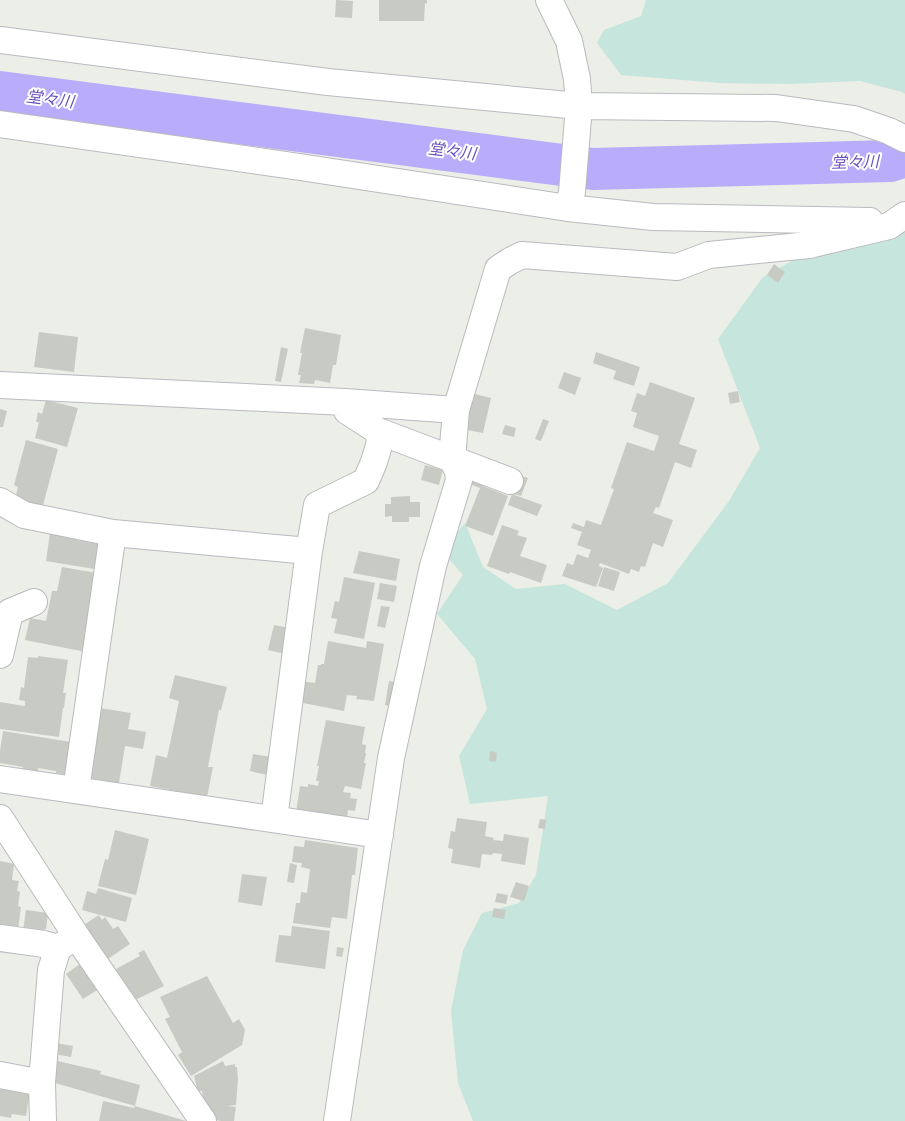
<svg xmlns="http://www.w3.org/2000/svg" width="905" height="1121" font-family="Rubik,'Noto Sans JP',sans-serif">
<rect width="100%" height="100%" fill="#ebefe7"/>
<path fill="#c5e5dd" d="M 646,0 L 905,0 L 905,94 L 902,92 L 860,81 L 789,84 L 720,83 L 621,75 L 597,43 L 604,30 L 641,16 Z
M 905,229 L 905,1121 L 473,1121 L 458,1083 L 451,1011 L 463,950 L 482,913 L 519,903 L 536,875 L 548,796 L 470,804 L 459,756 L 487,709 L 475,659 L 437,614 L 463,575 L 442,551 L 465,523 L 483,567 L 516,589 L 565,584 L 617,610 L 668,583 L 729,501 L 760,448 L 718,339 L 763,277 L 842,233 Z"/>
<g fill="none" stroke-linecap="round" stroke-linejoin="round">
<path stroke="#b9acfa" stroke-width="42" d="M 0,92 L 593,169 L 890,161 L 905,156"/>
</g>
<path fill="#c8cbc3" d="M 336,0 L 353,1 L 352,18 L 335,17 Z
M 379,0 L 427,0 L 427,4 L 425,3 L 424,21 L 379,21 Z
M 774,264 L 785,272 L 778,283 L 767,275 Z
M 305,328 L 341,335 L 336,365 L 333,365 L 330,383 L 315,380 L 314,384 L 299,383 L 301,375 L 298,375 L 302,353 L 300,353 Z
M 39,332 L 78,337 L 74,372 L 34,367 Z
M 281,347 L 288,349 L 281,382 L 275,381 Z
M 596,352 L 640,367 L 634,386 L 613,379 L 616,371 L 593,363 Z
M 564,372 L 581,378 L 575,395 L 558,388 Z
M 650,382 L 695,398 L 679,444 L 697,450 L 691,468 L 675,462 L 659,508 L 656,507 L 653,513 L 673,520 L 663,547 L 653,543 L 645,567 L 641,566 L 639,572 L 631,569 L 629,574 L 600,563 L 599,566 L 603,568 L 596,587 L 562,576 L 567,563 L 573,565 L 577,554 L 588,558 L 591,550 L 577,545 L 582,532 L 571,528 L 573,523 L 584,527 L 586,520 L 601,525 L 614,489 L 611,488 L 627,442 L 654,451 L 659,436 L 633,427 L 637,413 L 631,411 L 637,393 L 645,396 Z
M 738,391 L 740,402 L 730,404 L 728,393 Z
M 471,393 L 491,398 L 483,433 L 462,429 Z
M 46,400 L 78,408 L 67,447 L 35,438 L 39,422 L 36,422 L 38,412 L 42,414 Z
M 0,409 L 7,411 L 3,427 L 0,427 Z
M 543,419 L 549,421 L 541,441 L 535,439 Z
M 505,425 L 516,428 L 514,437 L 502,434 Z
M 26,440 L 58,449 L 42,509 L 14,502 L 18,487 L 14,485 Z
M 425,465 L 443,470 L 439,485 L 421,480 Z
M 518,475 L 528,478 L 521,496 L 511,493 Z
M 470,476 L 485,481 L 483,486 L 508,496 L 493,536 L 465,526 L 480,488 L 467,483 Z
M 512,494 L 542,505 L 537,516 L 508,505 Z
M 410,496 L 410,502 L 420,502 L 420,517 L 409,517 L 409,522 L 392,522 L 392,516 L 385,517 L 385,504 L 391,504 L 391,497 Z
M 502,525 L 519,531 L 517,535 L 527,538 L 520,556 L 547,565 L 541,583 L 510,572 L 509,574 L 487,566 Z
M 50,533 L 78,538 L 77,540 L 99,544 L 94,569 L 46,561 Z
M 359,551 L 400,559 L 396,581 L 353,573 Z
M 62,567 L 102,574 L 91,653 L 25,640 L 30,618 L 46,621 L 52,591 L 57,591 Z
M 604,567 L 620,572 L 614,591 L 598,586 Z
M 344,577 L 375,583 L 364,639 L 334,633 L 337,619 L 331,618 L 335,601 L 339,602 Z
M 380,583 L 397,586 L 394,602 L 377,599 Z
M 381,606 L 390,607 L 385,628 L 377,626 Z
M 274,625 L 290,628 L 285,654 L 268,650 Z
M 328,641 L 366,648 L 367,641 L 384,644 L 374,701 L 356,699 L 357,696 L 347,695 L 344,711 L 298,702 L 301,681 L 315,683 L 318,665 L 321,665 L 321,664 L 324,664 Z
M 38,656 L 68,660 L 63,693 L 66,693 L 64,708 L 63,708 L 59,737 L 0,729 L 0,702 L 25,706 L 25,701 L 19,700 L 21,687 L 24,688 L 28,657 L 38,658 Z
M 175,675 L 227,687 L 221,710 L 219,710 L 208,767 L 213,767 L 207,797 L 150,786 L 156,755 L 167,758 L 179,701 L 169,698 Z
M 389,681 L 400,683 L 396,707 L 385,705 Z
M 94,707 L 131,713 L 128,729 L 146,732 L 143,749 L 125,746 L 119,783 L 83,777 Z
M 326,720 L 365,727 L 362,744 L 366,745 L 365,753 L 366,753 L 364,763 L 366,763 L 361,789 L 345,786 L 343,792 L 351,793 L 350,798 L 357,799 L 355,811 L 348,810 L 347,819 L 296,812 L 300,786 L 308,787 L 308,784 L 318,786 L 319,781 L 316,781 L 319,766 L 317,766 Z
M 3,731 L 77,743 L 73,776 L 56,773 L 56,771 L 38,768 L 38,772 L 22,769 L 23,767 L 0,763 L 0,751 Z
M 490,751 L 497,753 L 496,762 L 489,761 Z
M 253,754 L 271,757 L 267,775 L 250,771 Z
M 457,818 L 487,822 L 485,836 L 494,838 L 493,840 L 503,841 L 504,834 L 529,838 L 525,865 L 501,861 L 502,854 L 493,853 L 492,855 L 482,854 L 480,868 L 451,863 L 453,849 L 448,848 L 451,831 L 455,832 Z
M 540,819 L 546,820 L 545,829 L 538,828 Z
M 115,830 L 149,839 L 136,895 L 98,886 L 105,859 L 108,860 Z
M 305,840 L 358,848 L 355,875 L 352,875 L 347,919 L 332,917 L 330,928 L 293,923 L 296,903 L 300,903 L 301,892 L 307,893 L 310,869 L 301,867 L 302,863 L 292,862 L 294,846 L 304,847 Z
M 0,861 L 14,864 L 12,880 L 19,881 L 17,891 L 20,892 L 18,906 L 21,907 L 18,930 L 0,927 Z
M 290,863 L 297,865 L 294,883 L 287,882 Z
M 242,874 L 267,877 L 262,906 L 238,902 Z
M 516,882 L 529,886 L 524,901 L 510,897 Z
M 98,888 L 132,898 L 126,922 L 82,910 L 87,891 L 96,894 Z
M 497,893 L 508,895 L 506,904 L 495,902 Z
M 494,908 L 506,910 L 504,919 L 492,917 Z
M 26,910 L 48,913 L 46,929 L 35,933 L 23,931 Z
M 99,915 L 102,920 L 105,917 L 113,929 L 118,926 L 130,944 L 105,961 L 82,926 Z
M 292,926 L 330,931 L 325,969 L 275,962 L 279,935 L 291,936 Z
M 337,947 L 344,948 L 342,957 L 336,956 Z
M 144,950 L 164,986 L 133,1001 L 116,969 L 140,956 L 138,953 Z
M 80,964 L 97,990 L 83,999 L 66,974 Z
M 207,976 L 233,1023 L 239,1019 L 245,1030 L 242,1045 L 191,1076 L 178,1055 L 182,1052 L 165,1019 L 170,1017 L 160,997 Z
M 56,1043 L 73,1046 L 71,1057 L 54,1054 Z
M 53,1060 L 101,1071 L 100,1074 L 140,1085 L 135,1106 L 55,1083 Z
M 223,1061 L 225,1066 L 235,1064 L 235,1067 L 237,1067 L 238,1079 L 236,1105 L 227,1106 L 236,1107 L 234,1121 L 221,1121 L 210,1119 L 211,1110 L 205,1110 L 202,1091 L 198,1091 L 194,1076 Z
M 0,1085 L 30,1091 L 26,1116 L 12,1114 L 11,1118 L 0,1116 Z
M 103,1101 L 134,1108 L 135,1106 L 186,1121 L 99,1121 Z"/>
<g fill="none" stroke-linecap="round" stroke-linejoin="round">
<g stroke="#bbb9bf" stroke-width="28">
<path id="minor" d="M 0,40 L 328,82 L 579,106 L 577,79 L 569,41 L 549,0
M 0,124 L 300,167 L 568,208 L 572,192 L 579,106 L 776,108 L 854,119 L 889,131 L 905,139
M 568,208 L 653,217 L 870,221
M 0,385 L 345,402 L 456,410
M 378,431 L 510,481
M 0,501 L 24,515 L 113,533 L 309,551
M 0,655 L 10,612 L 34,602
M 0,779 L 380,835
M 76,790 L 113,533
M 0,818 L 77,937 L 203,1121
M 274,819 L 309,551 L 317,505 L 366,481 L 374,462 L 380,442 L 378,431 L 347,411 L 345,402
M 0,938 L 44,944 L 58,948 L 72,939
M 0,1075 L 42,1083
M 43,1121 L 42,1083 L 51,970 L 58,948
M 337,1121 L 391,758 L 433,566 L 459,480 L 458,471 L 452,459 L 456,410 L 498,269 L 510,261 L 522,255 L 677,267 L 709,255 L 809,245 L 889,226 L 905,215"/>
</g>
<use href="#minor" stroke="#fff" stroke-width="26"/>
</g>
<g text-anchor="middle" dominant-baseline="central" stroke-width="4" stroke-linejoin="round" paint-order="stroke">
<g font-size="16" font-style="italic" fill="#6a4fbd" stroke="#fff">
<text transform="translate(50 99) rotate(7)">堂々川</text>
<text transform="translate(452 151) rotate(7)">堂々川</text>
<text transform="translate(855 162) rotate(-1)">堂々川</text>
</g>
</g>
</svg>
